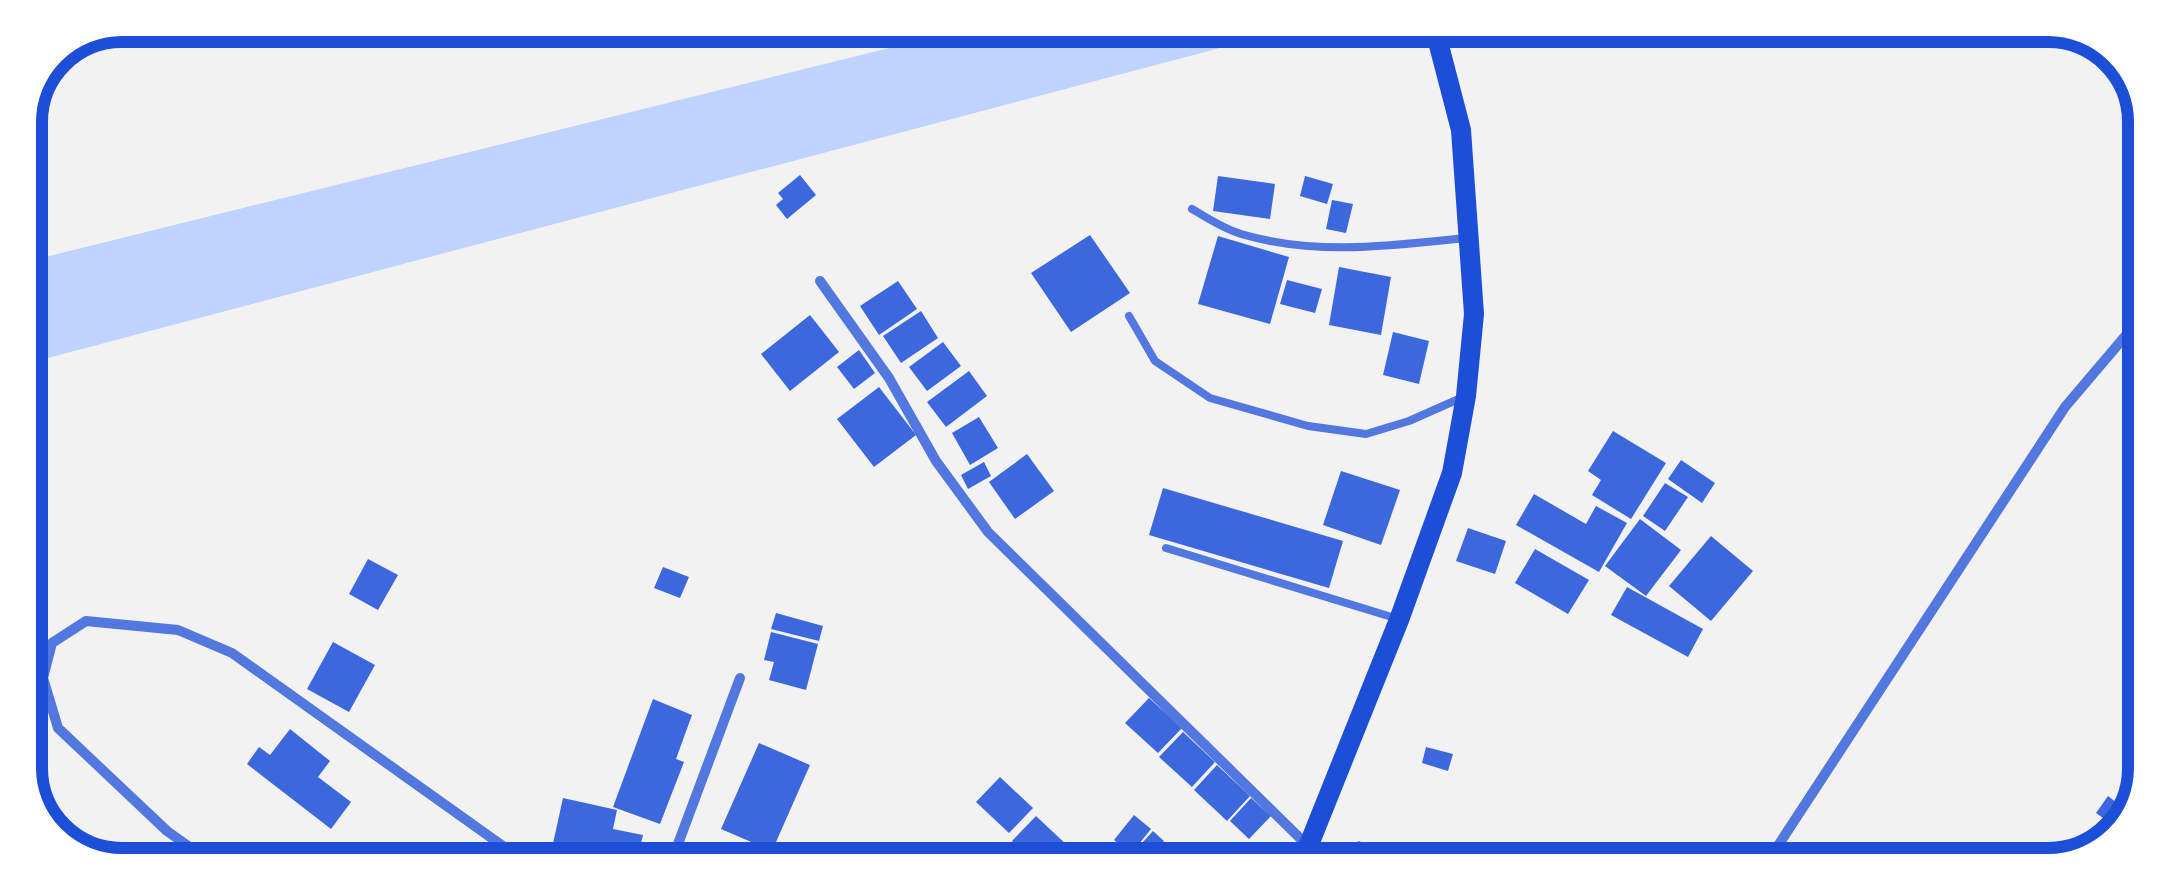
<svg xmlns="http://www.w3.org/2000/svg" width="2171" height="890" font-family="'PT Sans',sans-serif">
<rect width="100%" height="100%" fill="#f2f2f2"/>
<path fill="#bfd3fe" d="M 970,28 L 1292,29 L 25,364 L 25,262 Z"/>
<path fill="#3d67dc" d="M 800,175 L 816,195 L 787,219 L 776,205 L 783,199 L 778,193 Z
M 1218,176 L 1275,184 L 1270,219 L 1213,211 Z
M 1305,176 L 1333,184 L 1327,204 L 1300,196 Z
M 1332,200 L 1353,204 L 1346,233 L 1326,229 Z
M 1090,235 L 1130,293 L 1071,332 L 1031,273 Z
M 1218,236 L 1289,257 L 1270,324 L 1198,304 Z
M 1339,267 L 1391,277 L 1381,335 L 1329,325 Z
M 1287,280 L 1322,289 L 1315,313 L 1280,304 Z
M 898,281 L 917,309 L 879,335 L 860,306 Z
M 921,311 L 938,338 L 901,363 L 883,336 Z
M 810,315 L 839,352 L 790,391 L 761,354 Z
M 1393,332 L 1429,341 L 1419,384 L 1383,375 Z
M 943,342 L 961,366 L 927,391 L 909,367 Z
M 859,350 L 875,373 L 854,389 L 837,367 Z
M 969,371 L 987,396 L 946,427 L 927,402 Z
M 879,387 L 916,435 L 874,467 L 837,419 Z
M 979,417 L 998,448 L 970,465 L 952,433 Z
M 1613,431 L 1666,463 L 1631,519 L 1592,495 L 1601,480 L 1588,471 Z
M 1027,454 L 1054,491 L 1015,519 L 989,482 Z
M 1681,460 L 1715,483 L 1702,503 L 1668,479 Z
M 984,462 L 991,476 L 968,489 L 961,475 Z
M 1341,471 L 1400,490 L 1381,545 L 1323,525 Z
M 1665,483 L 1688,497 L 1665,531 L 1643,516 Z
M 1163,488 L 1343,541 L 1329,588 L 1149,535 Z
M 1534,494 L 1586,524 L 1596,506 L 1627,523 L 1599,572 L 1516,525 Z
M 1640,519 L 1681,550 L 1646,596 L 1605,566 Z
M 1468,528 L 1506,541 L 1495,574 L 1456,561 Z
M 1711,536 L 1753,571 L 1711,621 L 1669,586 Z
M 1535,549 L 1589,580 L 1568,614 L 1515,583 Z
M 368,559 L 398,575 L 378,610 L 349,594 Z
M 663,567 L 689,577 L 680,598 L 654,588 Z
M 1627,587 L 1703,629 L 1688,657 L 1611,615 Z
M 776,613 L 823,626 L 819,641 L 771,629 Z
M 771,632 L 818,644 L 806,690 L 769,680 L 774,662 L 764,660 Z
M 333,642 L 375,665 L 349,712 L 307,689 Z
M 1149,698 L 1182,728 L 1158,753 L 1125,723 Z
M 653,699 L 692,715 L 676,759 L 684,762 L 660,824 L 613,807 Z
M 290,729 L 330,761 L 318,777 L 351,802 L 331,829 L 247,764 L 259,747 L 270,755 Z
M 1183,732 L 1215,762 L 1192,787 L 1159,757 Z
M 759,743 L 810,765 L 772,851 L 721,829 Z
M 1426,747 L 1453,754 L 1448,771 L 1422,763 Z
M 1217,765 L 1250,796 L 1227,821 L 1194,790 Z
M 1000,777 L 1033,808 L 1009,833 L 976,802 Z
M 2108,796 L 2125,809 L 2113,825 L 2096,813 Z
M 563,798 L 617,810 L 613,829 L 643,835 L 637,860 L 618,855 L 617,860 L 550,857 Z
M 1251,798 L 1271,816 L 1249,839 L 1230,821 Z
M 1134,815 L 1151,829 L 1131,854 L 1114,840 Z
M 1036,816 L 1069,847 L 1056,861 L 1033,861 L 1012,841 Z
M 1153,831 L 1164,841 L 1144,862 L 1133,853 Z
M 1358,841 L 1382,848 L 1378,863 L 1353,858 Z
M 1990,844 L 2004,853 L 1996,865 L 1981,856 Z
M 1533,847 L 1540,863 L 1516,863 L 1513,857 Z"/>
<g fill="none" stroke-linecap="round" stroke-linejoin="round">
<path stroke="#5277de" stroke-width="8" d="M 1192,209 C 1207,218 1224,229 1241,234 C 1316,256 1390,246 1466,238
M 1129,316 L 1155,361 L 1210,398 L 1308,426 L 1366,434 L 1409,421 L 1461,398
M 1166,548 L 1395,618
M 828,847 L 843,861
M 1156,855 L 1181,852 L 1213,862"/>
<path stroke="#5277de" stroke-width="10" d="M 820,281 L 889,378 L 936,461 L 988,532 L 1308,846
M 205,858 L 167,831 L 58,728 L 43,678 L 52,643 L 86,621 L 178,630 L 232,653 L 521,859
M 672,860 L 740,678
M 1766,864 L 2065,407 L 2144,314"/>
<path stroke="#1d4ed8" stroke-width="20" d="M 1302,862 L 1399,620 L 1452,473 L 1466,396 L 1474,314 L 1461,130 L 1435,30"/>
</g>
<path d="M0 0H2171V890H0ZM122 42H2048A80 80 0 0 1 2128 122V768A80 80 0 0 1 2048 848H122A80 80 0 0 1 42 768V122A80 80 0 0 1 122 42Z" fill="#fff" fill-rule="evenodd"/>
<path fill="none" stroke="#1d4ed8" stroke-width="12" d="M122 42H2048A80 80 0 0 1 2128 122V768A80 80 0 0 1 2048 848H122A80 80 0 0 1 42 768V122A80 80 0 0 1 122 42Z"/>
</svg>
